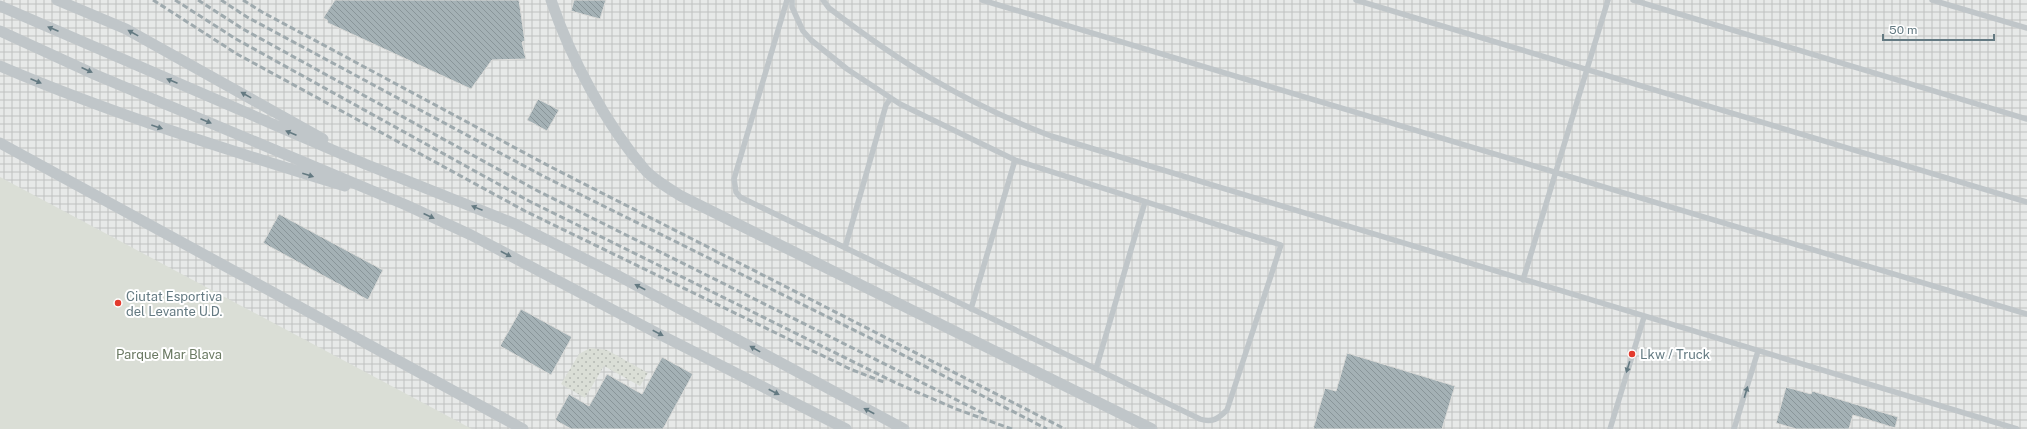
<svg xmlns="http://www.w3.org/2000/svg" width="2027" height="429" font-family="'Public Sans',sans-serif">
<defs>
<pattern id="industrial-grid" width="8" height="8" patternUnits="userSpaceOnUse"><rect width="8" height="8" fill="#e7e9e8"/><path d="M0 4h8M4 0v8" fill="none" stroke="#bfc2c1"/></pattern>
<pattern id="grass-dots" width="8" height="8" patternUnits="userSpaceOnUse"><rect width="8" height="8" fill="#daded6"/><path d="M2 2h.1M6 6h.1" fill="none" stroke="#b4b9b3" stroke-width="1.8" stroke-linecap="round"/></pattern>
<pattern id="building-back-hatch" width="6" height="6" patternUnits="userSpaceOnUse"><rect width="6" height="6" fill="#a4b1b5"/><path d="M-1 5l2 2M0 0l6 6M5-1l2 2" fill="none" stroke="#899599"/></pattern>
</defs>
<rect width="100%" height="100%" fill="#f9f9f7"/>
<path fill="url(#industrial-grid)" d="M 0,0 L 2027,0 L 2027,429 L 458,429 L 0,179 Z"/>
<path fill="url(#grass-dots)" d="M 590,348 L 607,350 L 648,373 L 640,386 L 604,366 L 585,398 L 561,384 L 579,354 Z"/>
<path fill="#daded6" d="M 0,177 L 472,429 L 0,429 Z"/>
<path fill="url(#building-back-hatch)" stroke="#dbdbd9" d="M 335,0 L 519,0 L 525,41 L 522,42 L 526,59 L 492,60 L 471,89 L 328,23 L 327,20 L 323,18 Z
M 574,0 L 606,0 L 600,19 L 571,11 Z
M 538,99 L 559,110 L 547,131 L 527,120 Z
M 279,214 L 383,270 L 368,300 L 263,243 Z
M 521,309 L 572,337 L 551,375 L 500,346 Z
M 1347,353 L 1455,386 L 1442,429 L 1313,429 L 1325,388 L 1336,391 Z
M 662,357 L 693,374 L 663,429 L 571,429 L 555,420 L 569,394 L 589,406 L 607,374 L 642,394 Z
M 1786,387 L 1811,394 L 1812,391 L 1898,417 L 1895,428 L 1853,415 L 1849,429 L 1796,429 L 1776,423 Z"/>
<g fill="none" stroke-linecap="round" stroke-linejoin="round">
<path stroke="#c0c6c9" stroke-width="5.5" d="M 787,0 L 734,179 L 736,192 L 740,197 L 1200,419 C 1212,423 1218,419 1227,410 L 1281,245 L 1015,160 L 900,104 L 847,69 L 811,40 L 803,31 L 792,7 L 792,0
M 823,0 L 829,8 C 902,64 965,103 1051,136 L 2017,429
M 982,0 L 2027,314
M 1356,0 L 2027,202
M 1633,0 L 2027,119
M 1932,0 L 2027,28
M 845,248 L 886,105 L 891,98
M 1523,280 L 1608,0
M 971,309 L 1015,160
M 1096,369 L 1145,202
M 1610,429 L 1644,317
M 1734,429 L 1758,351"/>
<path stroke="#c0c6c9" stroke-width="11" d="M 57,0 L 126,29 L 323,139
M 551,0 C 570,57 606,125 646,171 C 656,181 668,188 681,196 L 1152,429
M 0,6 L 365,164 L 513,223 L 615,274 L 904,429
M 0,31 L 96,75 L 406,205 L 471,235 L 653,331 L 846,429
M 0,66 C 112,114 228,150 345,186
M 0,143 L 523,429"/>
<path stroke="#9faaae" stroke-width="3" stroke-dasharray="6 3" stroke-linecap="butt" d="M 153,0 L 237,54 L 525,211 L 850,369 L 886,383
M 175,0 L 236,39 L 529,201 L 896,383 L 956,409 L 1012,429
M 198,0 L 243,29 L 536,190 L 985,414
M 221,0 L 247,17 L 543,176 L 868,337 L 1047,429
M 243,0 L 262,12 L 549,166 L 1065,429"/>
</g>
<defs><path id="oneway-solid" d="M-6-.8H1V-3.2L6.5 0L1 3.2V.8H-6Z"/></defs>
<g fill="#647a82">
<use href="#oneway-solid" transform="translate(53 29) rotate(-157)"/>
<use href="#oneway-solid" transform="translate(133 33) rotate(-151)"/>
<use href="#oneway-solid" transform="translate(87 70) rotate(24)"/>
<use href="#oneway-solid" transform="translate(36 81) rotate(23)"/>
<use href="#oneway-solid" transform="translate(172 81) rotate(-157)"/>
<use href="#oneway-solid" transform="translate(246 95) rotate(-151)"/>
<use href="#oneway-solid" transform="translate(206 121) rotate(23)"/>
<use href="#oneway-solid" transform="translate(157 127) rotate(19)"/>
<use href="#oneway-solid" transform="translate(291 133) rotate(-157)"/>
<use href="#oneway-solid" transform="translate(308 175) rotate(17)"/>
<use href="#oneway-solid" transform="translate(477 208) rotate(-158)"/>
<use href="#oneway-solid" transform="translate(429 216) rotate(25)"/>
<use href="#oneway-solid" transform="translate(506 254) rotate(28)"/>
<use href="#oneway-solid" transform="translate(640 287) rotate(-152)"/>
<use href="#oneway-solid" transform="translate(658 333) rotate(27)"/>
<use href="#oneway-solid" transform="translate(755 349) rotate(-151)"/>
<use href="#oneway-solid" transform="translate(1628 367) rotate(107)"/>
<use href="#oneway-solid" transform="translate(774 392) rotate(27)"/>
<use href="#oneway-solid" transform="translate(1746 392) rotate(-73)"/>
<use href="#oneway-solid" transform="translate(869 411) rotate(-152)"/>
</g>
<g fill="#e33a2d" stroke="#fff" stroke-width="1.5">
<circle cx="118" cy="303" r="4"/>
<circle cx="1632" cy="354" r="4"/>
</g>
<g text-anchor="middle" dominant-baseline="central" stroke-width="4" stroke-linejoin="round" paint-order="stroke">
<g font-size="13" fill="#647a82" stroke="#fff" text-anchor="start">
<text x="126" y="296">Ciutat Esportiva<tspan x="126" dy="15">del Levante U.D.</tspan></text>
<text x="1640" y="354">Lkw / Truck</text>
</g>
<g font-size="13" fill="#6b7a63" stroke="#fff">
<text x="169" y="354">Parque Mar Blava</text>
</g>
</g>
<path d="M1883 34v6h111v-6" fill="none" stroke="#647a82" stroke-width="2"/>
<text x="1889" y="34" font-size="12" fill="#647a82" stroke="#ffffff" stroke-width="3" paint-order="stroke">50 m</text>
</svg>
